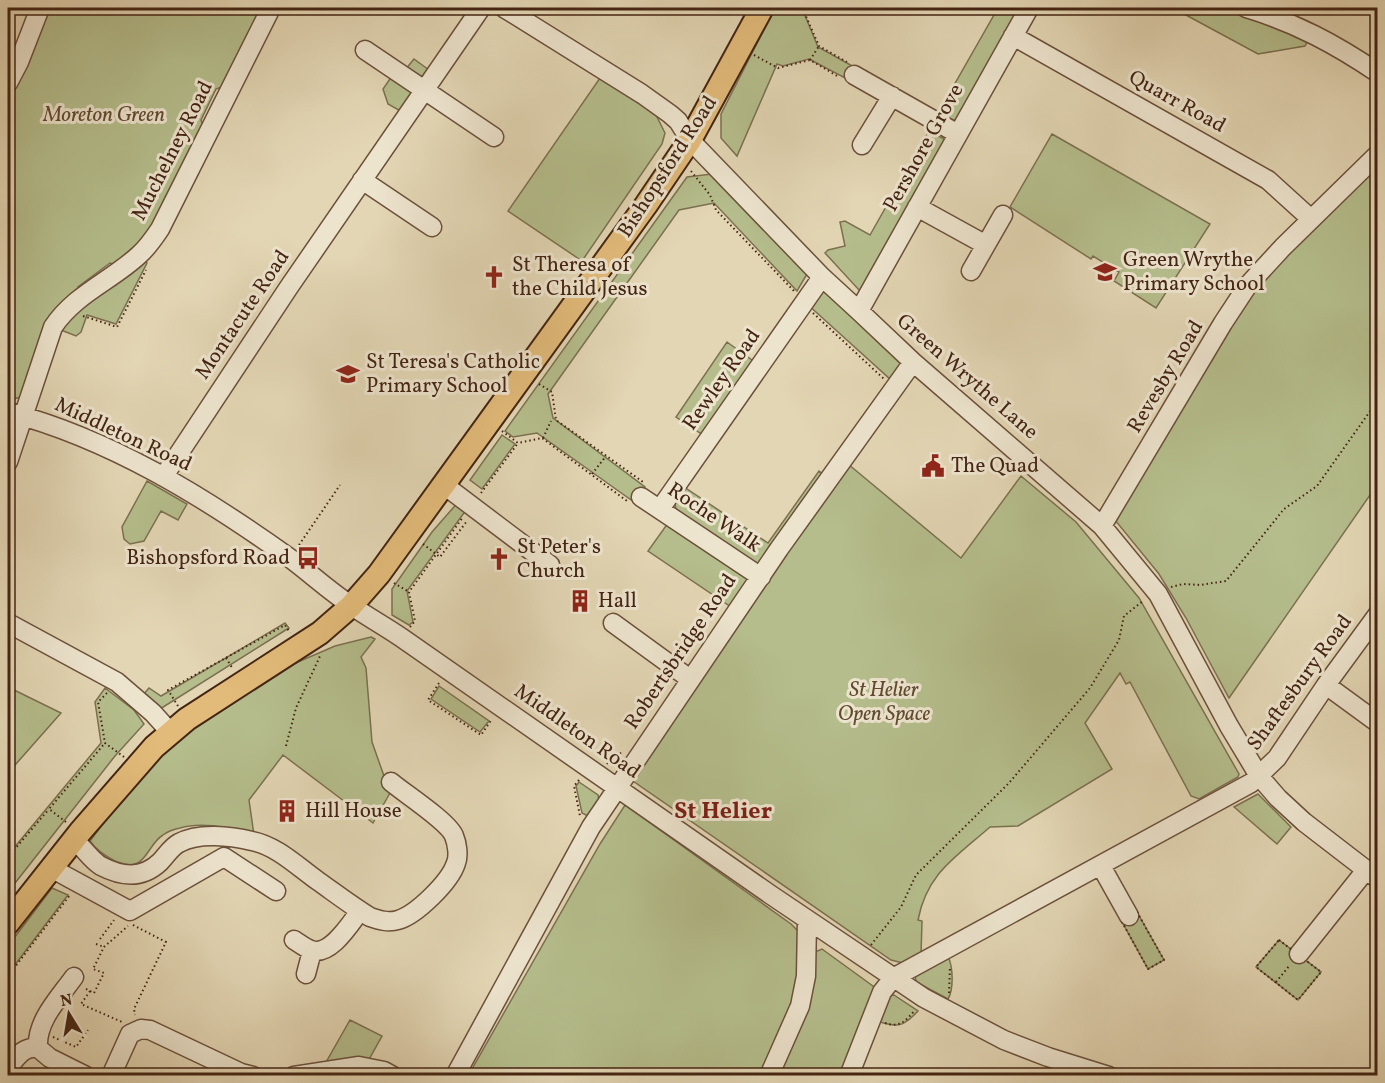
<svg xmlns="http://www.w3.org/2000/svg" width="1385" height="1083" font-family="Vollkorn,serif">
<rect width="100%" height="100%" fill="#e3d6b4"/>
<filter id="stains"><feTurbulence type="fractalNoise" baseFrequency=".00333" numOctaves="4"/><feColorMatrix values="0 0 0 0 .2 0 0 0 0 .09 0 0 0 0 .02 0 0 0 .5 -.17"/></filter>
<radialGradient id="worn" r=".72"><stop offset=".6" stop-color="#630" stop-opacity="0"/><stop offset="1" stop-color="#630" stop-opacity=".3"/></radialGradient>
<path fill="#b5bd8c" stroke="#7c7050" stroke-width="1.5" d="M 50,8 L 263,8 L 224,86 L 216,89 L 201,120 L 204,128 L 156,227 L 118,266 L 110,263 L 78,287 L 81,291 L 28,393 C 21,397 16,400 8,398 L 8,90 L 34,33 L 42,28 Z
M 775,8 L 806,8 L 804,13 L 818,47 L 856,68 L 849,80 L 809,59 L 783,66 L 777,64 L 737,156 L 721,138 L 721,114 Z
M 998,8 L 1024,8 L 959,119 L 950,121 L 937,115 Z
M 1173,8 L 1234,8 L 1282,23 L 1310,37 L 1305,46 L 1258,54 Z
M 414,59 L 433,73 L 404,113 L 388,104 L 383,89 L 394,73 L 400,76 Z
M 600,78 L 655,113 L 665,133 L 662,144 L 582,261 L 508,211 Z
M 929,131 L 944,139 L 946,147 L 866,288 L 859,290 L 825,253 L 828,250 L 845,246 L 840,222 L 845,221 L 870,235 Z
M 1052,134 L 1210,224 L 1156,308 L 1114,281 L 1119,272 L 1093,256 L 1091,259 L 1010,207 Z
M 1377,162 L 1377,485 L 1229,698 L 1186,618 L 1159,574 L 1115,520 L 1254,287 Z
M 712,174 L 807,274 L 797,291 L 714,203 L 679,210 L 548,394 L 553,418 L 645,487 L 634,502 L 537,433 L 513,437 L 505,431 L 687,177 Z
M 144,261 L 147,263 L 116,324 L 87,315 L 81,332 L 76,336 L 61,330 L 67,319 Z
M 821,288 L 901,363 L 890,379 L 806,303 Z
M 727,342 L 756,363 L 706,437 L 676,417 Z
M 502,435 L 515,444 L 482,489 L 470,480 Z
M 848,464 L 961,558 L 1021,476 L 1076,522 L 1139,598 L 1239,774 L 1238,777 L 1199,799 L 1191,796 L 1130,682 L 1126,684 L 1120,673 L 1085,723 L 1112,769 L 1018,826 L 990,827 C 956,857 927,873 918,920 L 922,921 L 921,955 L 903,963 L 891,960 L 633,781 L 632,778 Z
M 819,471 L 823,474 L 758,568 L 677,513 L 673,496 L 681,485 L 768,543 Z
M 147,481 L 187,504 L 178,520 L 161,511 L 144,541 L 130,544 L 124,539 L 122,527 Z
M 460,500 L 469,506 L 407,591 L 413,622 L 409,625 L 392,615 L 392,589 L 432,532 Z
M 668,523 L 747,578 L 748,584 L 731,607 L 648,551 Z
M 285,623 L 289,628 L 160,709 L 142,696 L 149,688 L 161,696 Z
M 371,637 L 375,639 L 361,657 L 366,668 L 372,742 L 390,793 L 373,823 L 283,755 L 249,800 L 254,835 C 232,828 204,821 180,828 C 175,829 167,832 163,835 C 145,846 147,875 115,861 C 105,856 96,850 90,841 L 131,787 L 194,723 L 284,668 L 335,646 Z
M 439,686 L 489,721 L 480,732 L 431,699 Z
M 8,687 L 61,713 L 8,773 Z
M 105,688 L 134,710 L 144,724 L 115,756 L 8,892 L 8,855 L 101,743 L 95,702 Z
M 579,782 L 598,795 L 599,800 L 588,816 L 582,813 L 576,786 Z
M 1258,794 L 1291,827 L 1277,844 L 1234,807 Z
M 625,805 L 791,924 L 798,931 L 815,952 L 822,949 L 877,989 L 846,1075 L 468,1076 L 600,844 Z
M 52,888 L 68,895 L 8,974 L 8,946 Z
M 1137,912 L 1164,960 L 1148,969 L 1121,920 Z
M 1279,940 L 1321,972 L 1298,1000 L 1256,967 Z
M 948,956 C 953,967 954,989 948,999 L 916,982 L 915,974 Z
M 894,995 L 918,1011 C 903,1027 898,1028 877,1021 L 887,996 Z
M 350,1020 L 382,1036 L 367,1063 L 321,1071 Z"/>
<g fill="none" stroke-linecap="round" stroke-linejoin="round">
<g stroke="#6c503b" stroke-width="21">
<path id="minor" d="M 504,8 L 642,94 L 670,114 L 678,121 L 690,140 L 822,277 L 859,311 L 913,362 L 1102,526 L 1158,594 L 1229,726 L 1259,776 L 1278,798 L 1304,822 L 1378,879
M 1246,8 C 1296,23 1335,44 1378,73
M 1013,36 L 1268,180 L 1311,219
M 365,50 L 494,137
M 854,75 L 958,134
M 8,83 L 19,62 L 40,8
M 862,145 L 892,96
M 362,180 L 432,227
M 917,207 L 986,245
M 971,271 L 1003,215
M 859,311 L 1029,8
M 8,412 C 110,439 201,495 287,556 C 309,572 329,591 352,606 C 368,617 386,627 402,638 L 771,895 L 924,998 L 1004,1040 L 1048,1057 L 1109,1076
M 8,462 L 53,327 C 75,294 111,281 139,255 C 148,247 154,238 160,229 L 271,8
M 164,476 L 289,287 L 481,8
M 444,485 L 550,565
M 641,497 L 761,577
M 660,509 L 822,277
M 1102,526 L 1223,323 L 1248,285 L 1283,247 L 1378,154
M 8,623 L 117,682 L 153,713 L 171,733
M 613,623 L 690,679
M 1326,685 L 1378,723
M 75,841 C 84,848 91,860 101,866 C 122,877 142,879 160,862 C 166,856 171,847 179,843 C 199,832 231,836 252,841 C 277,846 297,866 318,881 C 335,893 352,906 370,917 C 379,920 388,923 398,920 C 416,915 450,882 456,863 C 459,856 457,843 454,836 C 449,822 404,793 391,782
M 1101,866 L 1129,916
M 51,868 L 130,911 L 224,857 L 276,891
M 294,940 C 299,943 305,948 311,950 C 330,957 350,924 360,911
M 1299,954 L 1366,870
M 306,974 L 312,951
M 38,1048 L 50,1058 L 86,1076
M 8,1068 C 17,1057 23,1046 38,1048 C 36,1021 59,998 74,977
M 111,1076 L 130,1034 L 141,1029 L 150,1030 L 241,1073 L 253,1076
M 294,1076 L 359,1066 L 384,1071 L 393,1076
M 455,1076 L 591,827 L 779,549 L 913,362
M 769,1076 L 800,1006 L 806,976 L 807,920
M 849,1076 L 882,992 L 893,978 L 1251,783 L 1277,758 L 1326,685 L 1378,614"/>
</g>
<g stroke="#442413" stroke-width="26">
<path id="major" d="M 8,923 L 80,832 L 154,747 L 187,719 L 320,633 L 351,606 L 379,574 L 646,205 L 690,140 L 762,8"/>
</g>
<path stroke="#442413" stroke-width="2" stroke-dasharray="1.5 3" stroke-linecap="butt" d="M 791,8 L 805,14 L 819,46 L 847,62
M 805,14 L 808,8
M 754,55 L 778,68 L 810,60 L 839,77
M 810,60 L 819,46
M 691,171 L 710,195 L 716,210 L 794,291
M 813,313 L 884,379
M 83,316 L 117,327 L 146,270
M 539,384 L 552,392 L 556,420 L 643,482
M 502,431 L 518,443 L 542,438 L 627,501
M 543,438 L 551,421
M 592,474 L 606,456
M 481,493 L 518,443
M 423,544 L 440,557 L 467,521
M 299,545 L 340,485
M 394,583 L 409,592
M 1171,587 L 1183,584 L 1200,585 L 1226,581 L 1284,509 L 1317,486 L 1378,400
M 410,627 L 415,621 L 409,592 L 463,517
M 226,658 L 233,669
M 439,683 L 428,700 L 481,735 L 492,719
M 107,693 L 98,702 L 105,743 L 124,757
M 178,706 L 168,690 L 285,625 L 290,633
M 286,746 L 296,708 L 321,654
M 607,764 L 614,754 L 623,753
M 579,780 L 574,786 L 580,816
M 66,822 L 49,809 L 105,743
M 8,857 L 49,809
M 8,881 L 15,887
M 1137,912 L 1164,960 L 1148,969 L 1121,920 Z
M 133,925 L 166,942 L 134,1009 L 135,1015
M 100,939 L 114,920
M 1279,940 L 1321,972 L 1298,1000 L 1256,967 Z
M 96,944 L 104,947
M 871,945 L 901,907 L 916,875 L 1009,783 L 1090,688 L 1119,640 L 1124,616 L 1143,601
M 8,976 L 70,895
M 1276,982 L 1290,965
M 86,989 L 94,993 L 104,973 L 93,969 L 104,947 L 128,926
M 90,991 L 81,1004 L 122,1022
M 949,993 L 950,966
M 885,1023 C 899,1028 906,1021 915,1010
M 53,1037 L 76,1047 L 88,1030"/>
<use href="#minor" stroke="#ede4ce" stroke-width="18"/>
<use href="#major" stroke="#e2bb7a" stroke-width="22"/>
</g>
<defs>
<g id="school-bare" transform="scale(1.8)"><path d="M0-5L7-2L0 1L-7-2ZM-4 1L0 2.5L4 1V4Q0 6-4 4Z" fill="#8f2418" stroke="#ede4ce" stroke-width="2.5" paint-order="stroke"/></g>
<g id="church-bare" transform="scale(1.8)"><path d="M-1.2-6h2.4v3.5h3.3v2.4h-3.3V6h-2.4V-.1h-3.3v-2.4h3.3Z" fill="#8f2418" stroke="#ede4ce" stroke-width="2.5" paint-order="stroke"/></g>
<g id="civic-bare" transform="scale(1.8)"><path d="M-.6-6.5H3V-4.5H.6V-3L4-1V1h2V6H-6V1h2V-1L-.6-3ZM-1.2 2.5V6h2.4V2.5Z" fill="#8f2418" stroke="#ede4ce" stroke-width="2.5" paint-order="stroke"/></g>
<g id="bus-bare" transform="scale(1.8)"><path d="M-5-6H5V4H4V6H2V4H-2V6H-4V4H-5ZM-3.5-4V0h7V-4ZM-3.5 1.2v1.5H-2V1.2ZM2 1.2v1.5H3.5V1.2Z" fill="#8f2418" stroke="#ede4ce" stroke-width="2.5" paint-order="stroke"/></g>
<g id="building-bare" transform="scale(1.8)"><path d="M-4-6H4V6H1V3H-1V6H-4ZM-2.5-4.3h1.7v1.8h-1.7ZM.8-4.3h1.7v1.8H.8ZM-2.5-1h1.7V.8h-1.7ZM.8-1h1.7V.8H.8Z" fill="#8f2418" stroke="#ede4ce" stroke-width="2.5" paint-order="stroke"/></g>
</defs>
<g fill-rule="evenodd">
<use href="#school-bare" x="1105" y="272"/>
<use href="#church-bare" x="494" y="277"/>
<use href="#school-bare" x="348" y="374"/>
<use href="#civic-bare" x="933" y="466"/>
<use href="#bus-bare" x="308" y="558"/>
<use href="#church-bare" x="499" y="559"/>
<use href="#building-bare" x="580" y="601"/>
<use href="#building-bare" x="287" y="811"/>
</g>
<g text-anchor="middle" dominant-baseline="central" stroke-width="6" stroke-linejoin="round" paint-order="stroke">
<g font-size="21" fill="#442413" stroke="#ede4ce">
<text transform="translate(1177 102) rotate(29)">Quarr Road</text>
<text transform="translate(924 148) rotate(-61)">Pershore Grove</text>
<text transform="translate(173 151) rotate(-63)">Muchelney Road</text>
<text transform="translate(668 167) rotate(-57)">Bishopsford Road</text>
<text transform="translate(243 315) rotate(-56)">Montacute Road</text>
<text transform="translate(967 377) rotate(41)">Green Wrythe Lane</text>
<text transform="translate(1166 377) rotate(-59)">Revesby Road</text>
<text transform="translate(722 380) rotate(-55)">Rewley Road</text>
<text transform="translate(123 435) rotate(25)">Middleton Road</text>
<text transform="translate(714 518) rotate(34)">Roche Walk</text>
<text transform="translate(681 652) rotate(-56)">Robertsbridge Road</text>
<text transform="translate(1300 683) rotate(-54)">Shaftesbury Road</text>
<text transform="translate(577 732) rotate(35)">Middleton Road</text>
</g>
<g font-size="21" font-style="italic" fill="#604a31" stroke="#ede4ce">
<text x="104" y="115">Moreton Green</text>
<text x="884" y="690">St Helier<tspan x="884" dy="24">Open Space</tspan></text>
</g>
<g font-size="21" fill="#442413" stroke="#ede4ce" text-anchor="start">
<text x="1123" y="260">Green Wrythe<tspan x="1123" dy="24">Primary School</tspan></text>
<text x="512" y="265">St Theresa of<tspan x="512" dy="24">the Child Jesus</tspan></text>
<text x="366" y="362">St Teresa's Catholic<tspan x="366" dy="24">Primary School</tspan></text>
<text x="951" y="466">The Quad</text>
<text x="517" y="547">St Peter's<tspan x="517" dy="24">Church</tspan></text>
<text x="290" y="558" text-anchor="end">Bishopsford Road</text>
<text x="598" y="601">Hall</text>
<text x="305" y="811">Hill House</text>
</g>
<g font-size="24" font-weight="bold" fill="#7a1f14" stroke="#ede4ce">
<text x="723" y="812">St Helier</text>
</g>
</g>
<rect width="1385" height="1083" fill="none" stroke="#e3d6b4" stroke-width="30"/>
<rect x="9" y="9" width="1367" height="1065" fill="none" stroke="#442413" stroke-width="3"/>
<rect x="15" y="15" width="1355" height="1053" fill="none" stroke="#442413" stroke-width="1.5"/>
<g transform="translate(69 1014) rotate(349)" stroke="#ede4ce" stroke-width="4.5" paint-order="stroke">
<path d="M0-4.5L10 22L0 15L-10 22Z" fill="#442413"/>
<text y="-9" font-size="16" font-weight="bold" text-anchor="middle" fill="#442413">N</text>
</g>
<rect width="100%" height="100%" filter="url(#stains)"/>
<rect width="100%" height="100%" fill="url(#worn)"/>
</svg>
